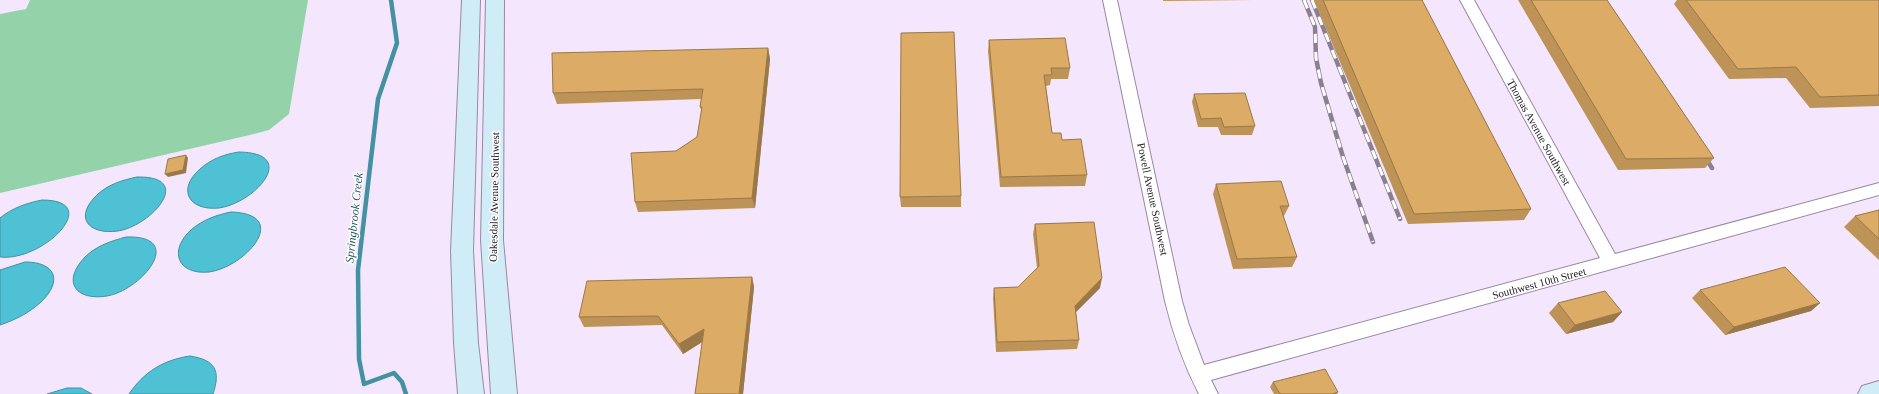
<svg xmlns="http://www.w3.org/2000/svg" width="1879" height="394" font-family="Georgia,serif">
<rect width="100%" height="100%" fill="#f4e6fc"/>
<path fill="#94d3aa" d="M 30,0 L 308,0 L 289,114 L 269,130 L 254,134 L 0,193 L 0,14 L 26,9 Z"/>
<path fill="#4fc1d4" stroke="#4391a1" d="M 239,152 C 300,153 255,203 219,208 C 188,211 177,189 200,169 C 211,159 225,154 239,152 Z
M 137,177 C 196,176 151,226 118,231 C 88,235 73,217 98,194 C 109,184 123,180 137,177 Z
M 42,200 C 105,200 43,262 0,257 L 0,218 C 12,208 27,203 42,200 Z
M 231,212 C 292,214 246,267 209,272 C 177,275 168,250 192,229 C 203,220 216,215 231,212 Z
M 126,237 C 187,235 142,290 107,296 C 76,301 61,282 85,257 C 96,246 111,241 126,237 Z
M 25,262 C 56,262 63,281 41,302 C 29,313 15,320 0,325 L 0,270 Z
M 190,356 C 215,360 221,370 213,394 L 129,394 C 144,372 163,360 190,356 Z
M 67,388 L 81,388 L 92,394 L 47,394 Z"/>
<g fill="none" stroke-linecap="round" stroke-linejoin="round">
<path stroke="#4391a1" stroke-width="4.5" d="M 391,0 L 397,43 L 378,99 L 358,270 L 359,359 L 364,384 L 394,373 L 402,382 L 406,394"/>
<g stroke="#9988a2" stroke-width="2">
<path id="street" d="M 1103,0 L 1117,0 L 1182,301 L 1189,325 L 1204,365 L 1600,258 L 1460,0 L 1474,0 L 1615,254 L 1879,183 L 1879,195 L 1211,380 L 1218,394 L 1199,394 C 1184,365 1173,334 1165,301 Z"/>
</g>
<g stroke="#9988a2" stroke-width="2">
<path id="secondary" d="M 462,0 L 480,0 L 473,251 L 478,343 L 484,394 L 458,394 L 454,343 L 451,251 Z
M 486,0 L 504,0 L 503,240 L 517,394 L 491,394 L 481,240 Z
M 1879,381 L 1879,394 L 1858,394 L 1862,386 Z"/>
</g>
<use href="#street" fill="#fff" fill-rule="evenodd"/>
<use href="#secondary" fill="#d0ecf7" fill-rule="evenodd"/>
<g stroke="#8a8090" stroke-width="4.5">
<path id="rail" d="M 1304,0 L 1315,27 L 1316,58 L 1321,83 L 1343,157 L 1373,242
M 1312,0 L 1400,219
M 1703,154 L 1712,168"/>
</g>
<use href="#rail" stroke="#fff" stroke-width="3" stroke-dasharray="9" stroke-linecap="butt"/>
</g>
<path fill="#bd9357" d="M 1163,0 L 1253,0 L 1163,1 Z
M 1314,0 L 1422,0 L 1531,209 L 1524,220 L 1408,224 Z
M 1518,0 L 1607,0 L 1714,158 L 1705,168 L 1618,170 Z
M 1677,0 L 1879,0 L 1879,106 L 1810,108 L 1786,78 L 1729,79 L 1674,4 Z
M 989,40 L 1070,68 L 1068,79 L 1051,79 L 1050,85 L 1046,86 L 1052,133 L 1062,140 L 1087,175 L 1085,186 L 1000,187 L 988,51 Z
M 768,48 L 770,59 L 755,208 L 638,212 L 635,202 L 676,151 L 697,137 L 702,112 L 700,107 L 701,99 L 557,104 L 553,93 Z
M 1194,94 L 1255,126 L 1252,135 L 1221,135 L 1218,127 L 1198,127 L 1192,102 Z
M 1216,184 L 1289,206 L 1284,216 L 1283,216 L 1297,257 L 1292,267 L 1233,269 L 1213,194 Z
M 961,196 L 961,207 L 901,207 L 900,197 Z
M 1879,210 L 1879,260 L 1844,227 L 1855,216 Z
M 1035,224 L 1100,288 L 1076,312 L 1079,340 L 1077,349 L 996,352 L 993,298 L 994,288 L 1018,287 L 1037,268 L 1033,234 Z
M 752,277 L 754,287 L 743,394 L 695,394 L 702,342 L 683,354 L 662,325 L 584,327 L 579,317 Z
M 1700,290 L 1820,303 L 1811,311 L 1725,335 L 1692,298 Z
M 1558,303 L 1622,312 L 1613,322 L 1566,334 L 1549,313 Z
M 1273,382 L 1338,392 L 1337,394 L 1274,394 L 1270,387 Z"/>
<path fill="#9a7847" d="M 768,48 L 770,59 L 755,208 L 752,198 Z
M 186,155 L 188,158 L 186,173 L 168,177 L 165,174 Z
M 752,277 L 754,287 L 743,394 L 739,394 Z
M 1102,278 L 1100,288 L 1073,315 L 1075,306 Z
M 1820,303 L 1811,311 L 1725,335 L 1734,327 Z
M 1622,312 L 1613,322 L 1566,334 L 1575,325 Z
M 704,329 L 707,339 L 683,354 L 679,344 Z"/>
<path fill="#dcab65" stroke="#9a7847" d="M 1323,0 L 1422,0 L 1531,209 L 1414,214 Z
M 1531,0 L 1607,0 L 1714,158 L 1626,159 Z
M 1686,0 L 1879,0 L 1879,95 L 1820,97 L 1796,67 L 1738,69 Z
M 954,32 L 961,196 L 900,197 L 901,33 Z
M 1065,38 L 1070,68 L 1051,68 L 1052,75 L 1044,75 L 1052,133 L 1061,133 L 1062,140 L 1081,139 L 1087,175 L 1001,177 L 989,40 Z
M 768,48 L 752,198 L 635,202 L 631,153 L 676,151 L 697,137 L 702,107 L 700,107 L 703,89 L 553,93 L 552,53 Z
M 1245,93 L 1255,126 L 1224,127 L 1221,118 L 1201,119 L 1194,94 Z
M 186,155 L 183,170 L 165,174 L 168,159 Z
M 1281,181 L 1289,206 L 1280,206 L 1297,257 L 1237,259 L 1216,184 Z
M 1879,210 L 1879,239 L 1855,216 Z
M 1094,222 L 1102,278 L 1075,306 L 1079,340 L 997,342 L 994,288 L 1018,287 L 1039,266 L 1035,224 Z
M 1785,267 L 1820,303 L 1734,327 L 1700,290 Z
M 752,277 L 739,394 L 695,394 L 704,329 L 679,344 L 658,316 L 579,317 L 587,281 Z
M 1605,291 L 1622,312 L 1575,325 L 1558,303 Z
M 1325,369 L 1338,392 L 1332,394 L 1280,394 L 1273,382 Z"/>
<g text-anchor="middle" dominant-baseline="central" stroke-width="3" stroke-linejoin="round" paint-order="stroke">
<g font-size="11" fill="#27212b" stroke="#fff">
<text transform="translate(1539 132) rotate(61)">Thomas Avenue Southwest</text>
<text transform="translate(494 197) rotate(-89)">Oakesdale Avenue Southwest</text>
<text transform="translate(1153 199) rotate(78)">Powell Avenue Southwest</text>
<text transform="translate(1539 283) rotate(-15)">Southwest 10th Street</text>
</g>
<g font-size="12" font-style="italic" fill="#295a62" stroke="#fff">
<text transform="translate(354 218) rotate(-84)">Springbrook Creek</text>
</g>
</g>
</svg>
